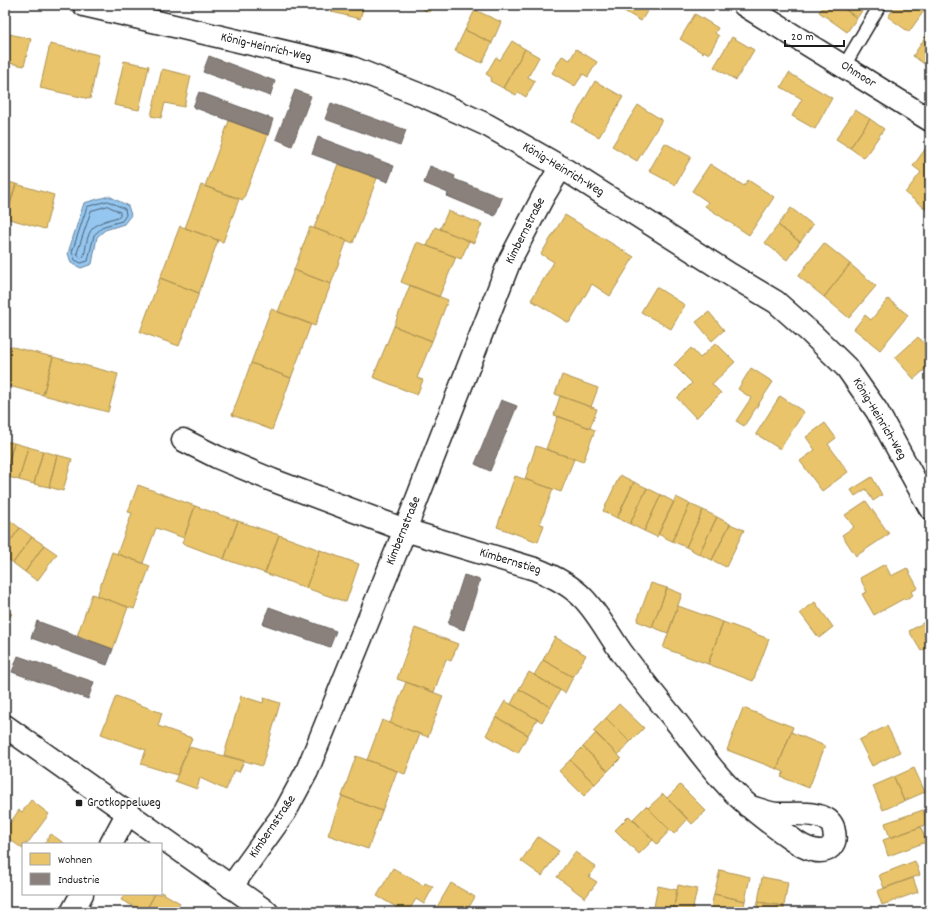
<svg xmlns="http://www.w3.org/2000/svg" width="935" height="917" font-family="Dekko,sans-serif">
<rect width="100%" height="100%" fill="#fff"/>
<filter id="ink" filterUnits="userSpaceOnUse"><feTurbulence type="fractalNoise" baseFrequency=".025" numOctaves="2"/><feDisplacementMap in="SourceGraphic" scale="8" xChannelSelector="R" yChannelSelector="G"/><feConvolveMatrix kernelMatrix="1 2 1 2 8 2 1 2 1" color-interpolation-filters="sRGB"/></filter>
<g filter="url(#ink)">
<path fill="#94c6f0" stroke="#64829b" d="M 109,196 L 128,206 L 131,215 L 124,224 L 105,230 L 97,237 L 92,264 L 81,268 L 71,263 L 68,253 L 84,203 Z"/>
<path fill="#e9c46a" stroke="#ac9253" d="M 333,5 L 364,5 L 360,19 L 332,12 Z
M 416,5 L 433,5 L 429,12 Z
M 614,5 L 651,5 L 641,21 Z
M 824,5 L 839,5 L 857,18 L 847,32 L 819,12 Z
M 839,5 L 866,5 L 857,18 Z
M 896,5 L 928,5 L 909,32 L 888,17 Z
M 475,10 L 501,22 L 492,43 L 465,30 Z
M 695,14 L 718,28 L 715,33 L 719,36 L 709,54 L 704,51 L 703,53 L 680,39 Z
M 465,30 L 492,43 L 482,63 L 455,51 Z
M 930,30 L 930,68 L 913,56 Z
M 5,33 L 31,39 L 24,66 L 5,62 Z
M 732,37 L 754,50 L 736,80 L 714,67 Z
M 512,41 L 525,49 L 503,88 L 490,81 L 492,78 L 486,74 L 496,57 L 500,60 Z
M 50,44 L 99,55 L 90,99 L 40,88 Z
M 525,49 L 539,57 L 528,77 L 535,81 L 526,97 L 518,92 L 516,95 L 503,88 Z
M 576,49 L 597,62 L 588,77 L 583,74 L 575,86 L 552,73 L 562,56 L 570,60 Z
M 124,61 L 149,66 L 139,110 L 114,105 Z
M 162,69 L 191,76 L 184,107 L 165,103 L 161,118 L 151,116 Z
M 789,73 L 832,98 L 815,129 L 792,116 L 802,99 L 781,87 Z
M 595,81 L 623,97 L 599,137 L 572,122 Z
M 638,105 L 662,120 L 637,161 L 612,146 Z
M 855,110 L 870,119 L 850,148 L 836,139 Z
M 870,119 L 884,129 L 864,158 L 850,148 Z
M 229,121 L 268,135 L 243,200 L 205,186 Z
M 665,143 L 691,157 L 675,185 L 649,171 Z
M 926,148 L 930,151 L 930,212 L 905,193 L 921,172 L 913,166 Z
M 338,164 L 377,178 L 353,243 L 314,228 Z
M 710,164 L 744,186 L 748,180 L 774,197 L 749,235 L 705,206 L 708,202 L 692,191 Z
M 5,181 L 16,184 L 6,218 L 5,218 Z
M 16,184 L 54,195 L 45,229 L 6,218 Z
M 201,185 L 239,199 L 223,242 L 185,228 Z
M 791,208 L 813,225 L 800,242 L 778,225 Z
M 448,211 L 482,224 L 474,243 L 440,229 Z
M 565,215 L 634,257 L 610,296 L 592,284 L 569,323 L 531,300 L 554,262 L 541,254 Z
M 778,225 L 800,242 L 787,260 L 765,243 Z
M 180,226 L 218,240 L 199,293 L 160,278 Z
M 310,227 L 347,240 L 331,284 L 294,270 Z
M 435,227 L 469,241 L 461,259 L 427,246 Z
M 417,242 L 456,257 L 439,297 L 401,282 Z
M 824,243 L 850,264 L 824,297 L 798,276 Z
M 850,264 L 876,286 L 849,318 L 824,297 Z
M 294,270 L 331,284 L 315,326 L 278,312 Z
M 160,278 L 199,293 L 179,346 L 140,332 Z
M 410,285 L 448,300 L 432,341 L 394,326 Z
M 656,287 L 685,305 L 671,329 L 641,312 Z
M 888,299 L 908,315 L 880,350 L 854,329 L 865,315 L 871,320 Z
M 271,309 L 311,324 L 291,378 L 251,363 Z
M 709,312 L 724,330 L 712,341 L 696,322 Z
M 394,326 L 432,341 L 417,378 L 423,380 L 417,395 L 373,377 Z
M 918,337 L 930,350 L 930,365 L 914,379 L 895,358 Z
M 716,343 L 735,362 L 712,384 L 721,393 L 696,418 L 677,398 L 692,383 L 674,365 L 691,348 L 700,358 Z
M 5,345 L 53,357 L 43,395 L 5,385 Z
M 53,357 L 118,374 L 108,412 L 43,395 Z
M 251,363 L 291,378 L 272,430 L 232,415 Z
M 751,368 L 773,382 L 744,426 L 736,421 L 751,398 L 738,389 Z
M 562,375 L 598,388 L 591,407 L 555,394 Z
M 560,396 L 597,409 L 590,428 L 554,415 Z
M 780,396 L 804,412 L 780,449 L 756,434 Z
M 558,416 L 595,430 L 583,462 L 546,449 Z
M 825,423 L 836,438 L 828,444 L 848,472 L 822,491 L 800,461 L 815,450 L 806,437 Z
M 5,441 L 14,443 L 5,475 Z
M 14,443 L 28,447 L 19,480 L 5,476 Z
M 536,446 L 574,459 L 561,492 L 525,479 Z
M 28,447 L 43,451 L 34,484 L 19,480 Z
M 43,451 L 57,455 L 49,487 L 34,484 Z
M 57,455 L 72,459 L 63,491 L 49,487 Z
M 620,475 L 634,482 L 617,518 L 603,511 Z
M 515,476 L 553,489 L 540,524 L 544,525 L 538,542 L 497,527 Z
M 872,477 L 882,495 L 873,501 L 866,489 L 855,496 L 851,490 Z
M 634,482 L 647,488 L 630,524 L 617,518 Z
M 138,485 L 195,506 L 184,538 L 156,528 L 143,563 L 117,554 L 132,513 L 128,512 Z
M 647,488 L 661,495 L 644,531 L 630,524 Z
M 661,495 L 674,502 L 657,537 L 644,531 Z
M 676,497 L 690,504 L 672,541 L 658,534 Z
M 866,501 L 889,534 L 856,556 L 842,535 L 854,527 L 845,515 Z
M 690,504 L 703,510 L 686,547 L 672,541 Z
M 195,506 L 238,521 L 224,559 L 182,543 Z
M 703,510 L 717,517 L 699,554 L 686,547 Z
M 717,517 L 730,524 L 712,560 L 699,554 Z
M 8,519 L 20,528 L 5,548 L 5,522 Z
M 238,521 L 279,535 L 265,573 L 224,559 Z
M 730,524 L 744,530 L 726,567 L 712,560 Z
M 20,528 L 32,537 L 13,563 L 5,557 L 5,548 Z
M 279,535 L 320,550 L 306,588 L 265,573 Z
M 32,537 L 44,545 L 25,572 L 13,563 Z
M 44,545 L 57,554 L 37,581 L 25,572 Z
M 320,550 L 359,564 L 346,602 L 306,588 Z
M 112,552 L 150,566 L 134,609 L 97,596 Z
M 885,564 L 891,576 L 907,568 L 918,588 L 911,592 L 913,595 L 906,599 L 905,598 L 874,615 L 862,594 L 867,592 L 860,578 Z
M 651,583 L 667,588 L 652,627 L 637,621 Z
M 667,588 L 682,594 L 668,633 L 652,627 Z
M 92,594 L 128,607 L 113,649 L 77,636 Z
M 815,602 L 833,627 L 819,638 L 800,613 Z
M 678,606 L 723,622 L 708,664 L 663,648 Z
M 5,609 L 12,614 L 5,623 Z
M 930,619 L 930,646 L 921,651 L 909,631 Z
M 723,622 L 769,639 L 753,681 L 708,664 Z
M 415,628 L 458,644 L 451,661 L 446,659 L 434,692 L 397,679 Z
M 555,637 L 586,655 L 573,677 L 543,660 Z
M 543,660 L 573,677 L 565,693 L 534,675 Z
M 529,672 L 560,690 L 551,707 L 519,689 Z
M 406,682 L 443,696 L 428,737 L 390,723 Z
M 519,689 L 551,707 L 542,722 L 511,704 Z
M 116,696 L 162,713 L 158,726 L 192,738 L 177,775 L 141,764 L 146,750 L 101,734 Z
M 241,696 L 263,703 L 264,698 L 280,703 L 262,766 L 224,755 Z
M 505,701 L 537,719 L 528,735 L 496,717 Z
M 619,704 L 644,728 L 630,742 L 606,718 Z
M 743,708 L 793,727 L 777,769 L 727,750 Z
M 496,717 L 528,735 L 518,753 L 486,735 Z
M 606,718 L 630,742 L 618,755 L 593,731 Z
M 382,720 L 420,734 L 405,774 L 367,760 Z
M 887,726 L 900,752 L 872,766 L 859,740 Z
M 791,732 L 825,746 L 809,788 L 781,777 L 784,772 L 777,769 Z
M 596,733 L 621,758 L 608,771 L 583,747 Z
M 189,747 L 244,761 L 239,772 L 234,770 L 226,790 L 200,778 L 197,789 L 175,781 Z
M 583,747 L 608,771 L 595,784 L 570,760 Z
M 356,756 L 397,771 L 382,811 L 342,796 Z
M 570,760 L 595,784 L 584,796 L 559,771 Z
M 914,768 L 925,792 L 904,801 L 894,777 Z
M 894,777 L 904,801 L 883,810 L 873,786 Z
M 680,785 L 706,811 L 692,824 L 667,798 Z
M 663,794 L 688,819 L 674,834 L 648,808 Z
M 342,796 L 382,811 L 368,849 L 328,835 Z
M 31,800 L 49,814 L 27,844 L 23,844 L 23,849 L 5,836 L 5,830 L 19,810 L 22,812 Z
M 646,806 L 670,830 L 657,844 L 633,819 Z
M 923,810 L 928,824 L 890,838 L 885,823 Z
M 629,816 L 653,840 L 639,854 L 615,830 Z
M 921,827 L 926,842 L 888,856 L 883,840 Z
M 51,834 L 65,844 L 44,844 Z
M 538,837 L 559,851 L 542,876 L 521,861 Z
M 575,852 L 596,867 L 589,877 L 597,882 L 585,898 L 557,877 Z
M 915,861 L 920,875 L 884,888 L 879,875 Z
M 393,868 L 424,886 L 425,883 L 433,887 L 424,904 L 416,899 L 408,912 L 405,912 L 377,896 Z
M 720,870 L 750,877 L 745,901 L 714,894 Z
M 762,877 L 788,882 L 784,906 L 758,902 Z
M 913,878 L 918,892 L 882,905 L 877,891 Z
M 451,883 L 475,897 L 466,912 L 434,912 Z
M 678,885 L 697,889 L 692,912 L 673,912 Z
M 658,886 L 677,890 L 673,912 L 653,912 Z
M 161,892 L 180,903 L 175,912 L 145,912 L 155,894 L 161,894 Z
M 125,894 L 155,894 L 145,912 L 121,900 Z
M 714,894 L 745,901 L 743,912 L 710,912 Z
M 758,902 L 784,906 L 784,912 L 756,912 Z
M 800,909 L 818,912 L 799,912 Z"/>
<path fill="#8a817c" stroke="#69635f" d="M 209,56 L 275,81 L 270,96 L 203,72 Z
M 295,90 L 311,96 L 292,146 L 276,139 Z
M 199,92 L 273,119 L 268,135 L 193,107 Z
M 331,103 L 406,130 L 400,146 L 325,119 Z
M 318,137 L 394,166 L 388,182 L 312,154 Z
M 430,166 L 455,176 L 454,179 L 502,198 L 495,216 L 447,196 L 448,193 L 424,183 Z
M 501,400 L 517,406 L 490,471 L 475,464 Z
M 464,575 L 480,580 L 464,630 L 448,624 Z
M 269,607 L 336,631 L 330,647 L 263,624 Z
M 37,621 L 113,649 L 107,665 L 31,638 Z
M 18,656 L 94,682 L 88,699 L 12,672 Z"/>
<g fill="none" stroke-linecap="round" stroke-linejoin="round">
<path stroke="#4c6071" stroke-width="1" d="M 108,201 L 125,209 L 126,215 L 122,221 L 104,226 L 94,235 L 88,261 L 81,263 L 75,260 L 72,252 L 87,207 Z
M 108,206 L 120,212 L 120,215 L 118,217 C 108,220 93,223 89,234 C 86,241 86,249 84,256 L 82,258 L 79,257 L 77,253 L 91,211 Z"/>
<g stroke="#1c1c1c" stroke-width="15">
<path id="service" d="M 844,66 L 880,5"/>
</g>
<g stroke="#1c1c1c" stroke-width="25">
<path id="minor" d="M 84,5 L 350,67 L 428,98 L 487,125 L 561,167 L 731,275 L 776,302 L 811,333 L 847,368 L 877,411 L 930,508
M 744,5 L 930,120
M 183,440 L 217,457 L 272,480 L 405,530 L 535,569 C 553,576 571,585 584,599 C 599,615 609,635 622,653 C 640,677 659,701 678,724 C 694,745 709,766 727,785 C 746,806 769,823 792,839 C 802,847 826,860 834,842 C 836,838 834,831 833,827 C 826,809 792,815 777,814 C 767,813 758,809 748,806
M 111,844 L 127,814
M 231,887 L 285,812 L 307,771 L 405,530 L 510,260 L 544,195 L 561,167
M 72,912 L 82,894"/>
</g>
<g stroke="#1c1c1c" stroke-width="25">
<path id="secondary" d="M 5,726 L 267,912"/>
</g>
<use href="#service" stroke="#fff" stroke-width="12"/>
<use href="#minor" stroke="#fff" stroke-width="22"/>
<use href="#secondary" stroke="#fff" stroke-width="22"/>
</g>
</g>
<rect fill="#1c1c1c" stroke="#fff" stroke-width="1.5" x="75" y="799" width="8" height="8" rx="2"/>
<g text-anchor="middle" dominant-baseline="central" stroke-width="4" stroke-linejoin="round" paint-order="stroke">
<g font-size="13" fill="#1c1c1c" stroke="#fff">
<text transform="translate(266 48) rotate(13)">König-Heinrich-Weg</text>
<text transform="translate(858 75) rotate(32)">Ohmoor</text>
<text transform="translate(563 170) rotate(31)">König-Heinrich-Weg</text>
<text transform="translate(526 231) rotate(-63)">Kimbernstraße</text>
<text transform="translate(879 419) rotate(59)">König-Heinrich-Weg</text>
<text transform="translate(404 531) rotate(-68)">Kimbernstraße</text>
<text transform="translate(510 562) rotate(17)">Kimbernstieg</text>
<text transform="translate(273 827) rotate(-56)">Kimbernstraße</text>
</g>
<g font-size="13" fill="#1c1c1c" stroke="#fff" text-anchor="start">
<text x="87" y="803">Grotkoppelweg</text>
</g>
</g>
<rect width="935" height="917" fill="none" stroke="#fff" stroke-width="20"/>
<rect x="10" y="10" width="915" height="897" fill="none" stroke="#1c1c1c" stroke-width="1.5" filter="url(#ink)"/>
<rect x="22" y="843" width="140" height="52" fill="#ffffff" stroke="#a4a4a4"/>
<rect x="30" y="853" width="20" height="12" fill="#e9c46a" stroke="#a4a4a4"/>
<text x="58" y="863" font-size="12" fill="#1c1c1c">Wohnen</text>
<rect x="30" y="873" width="20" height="12" fill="#8a817c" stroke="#a4a4a4"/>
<text x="58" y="883" font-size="12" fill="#1c1c1c">Industrie</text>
<path d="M785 40v6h59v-6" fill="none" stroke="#1c1c1c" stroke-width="2"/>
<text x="791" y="40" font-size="12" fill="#1c1c1c" stroke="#ffffff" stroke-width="3" paint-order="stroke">20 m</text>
</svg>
